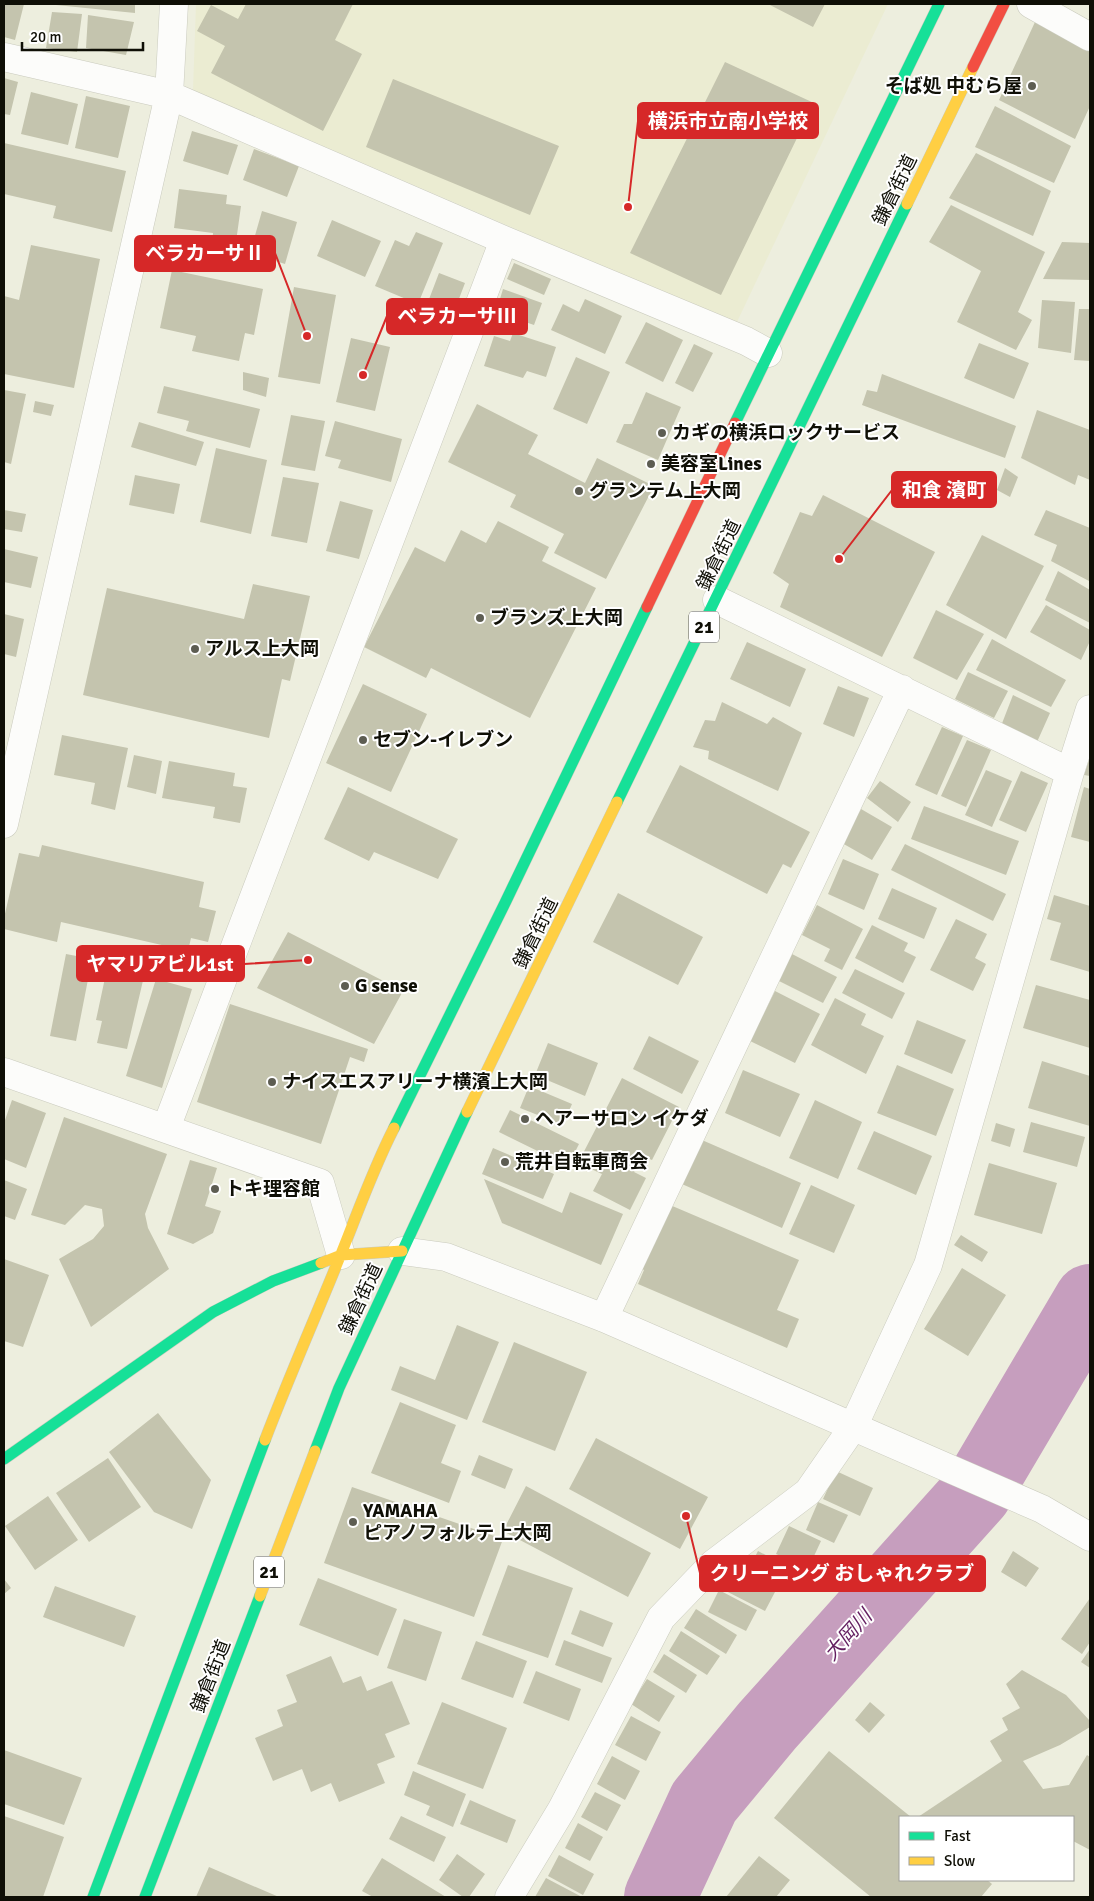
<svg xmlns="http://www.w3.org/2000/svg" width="1094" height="1901" font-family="Signika,'Noto Sans JP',sans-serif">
<rect width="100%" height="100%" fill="#edeede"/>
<path fill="#ebecd2" d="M 196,4 L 888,4 L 736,324 L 193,90 Z"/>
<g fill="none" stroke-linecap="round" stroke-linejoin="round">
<path stroke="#c69ebe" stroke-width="72" d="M 660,1897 L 704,1802 L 767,1726 L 976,1493 L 1090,1300"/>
</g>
<path fill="#c4c4ae" d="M 4,4 L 24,4 L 15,40 L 4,37 Z
M 56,4 L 135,4 L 135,13 L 56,5 Z
M 246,4 L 353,4 L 335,40 L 362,54 L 323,131 L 211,73 L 225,46 L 197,31 L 211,5 L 238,19 Z
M 768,4 L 825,4 L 813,27 Z
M 52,12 L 82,14 L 77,52 L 46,48 Z
M 88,15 L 134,22 L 126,55 L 86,48 Z
M 1035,22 L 1090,49 L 1090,106 L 1075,139 L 999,100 Z
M 725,62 L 814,103 L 721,295 L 630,253 Z
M 4,78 L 18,82 L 10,115 L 4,114 Z
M 393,79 L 559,146 L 530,215 L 366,147 Z
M 31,92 L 78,104 L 68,145 L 21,134 Z
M 86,96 L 130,106 L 118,158 L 75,148 Z
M 995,106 L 1071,146 L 1054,183 L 975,147 Z
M 192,131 L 238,145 L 228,175 L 183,161 Z
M 4,143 L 126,171 L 112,232 L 53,218 L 56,206 L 4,194 Z
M 254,149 L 299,166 L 287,197 L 243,180 Z
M 976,153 L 1051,191 L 1033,236 L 949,198 Z
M 179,189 L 227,195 L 226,204 L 241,206 L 235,249 L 212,246 L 213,233 L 174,228 Z
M 951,205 L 1045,252 L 1018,312 L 1032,320 L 1016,350 L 957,322 L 981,271 L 929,242 Z
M 262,211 L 297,222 L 285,264 L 250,253 Z
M 332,220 L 381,241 L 365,277 L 317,256 Z
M 416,232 L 443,243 L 418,304 L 375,286 L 395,240 L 409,246 Z
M 1062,242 L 1090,243 L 1090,280 L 1043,279 Z
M 31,245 L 100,259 L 74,388 L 4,374 L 4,296 L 19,300 Z
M 514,263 L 551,279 L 544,295 L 507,279 Z
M 172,270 L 263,289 L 254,335 L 245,333 L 239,361 L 192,351 L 196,336 L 160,328 Z
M 439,273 L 465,283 L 449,325 L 423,315 Z
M 294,287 L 336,295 L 320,384 L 278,377 Z
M 503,289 L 542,303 L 534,325 L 496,312 Z
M 585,299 L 622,316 L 605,354 L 551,330 L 563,304 L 579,312 Z
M 1042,300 L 1075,302 L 1071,353 L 1038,348 Z
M 1079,309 L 1090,309 L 1090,361 L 1074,360 Z
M 646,322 L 683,340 L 663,382 L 625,363 Z
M 513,333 L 556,347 L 546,377 L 527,371 L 523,378 L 484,366 L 494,336 L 510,341 Z
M 351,338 L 390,347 L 375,411 L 336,402 Z
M 979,343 L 1029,363 L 1014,399 L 964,378 Z
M 694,344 L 713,353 L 693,392 L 675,383 Z
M 576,357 L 610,372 L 587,424 L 553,409 Z
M 243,372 L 269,378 L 266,397 L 243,390 Z
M 882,374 L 1016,426 L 1005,458 L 862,405 L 867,390 L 877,392 Z
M 164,386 L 260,409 L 250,448 L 186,431 L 189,421 L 157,413 Z
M 4,390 L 26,394 L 11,464 L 4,462 Z
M 646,392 L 681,407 L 658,460 L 616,442 L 624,424 L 632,424 Z
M 35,401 L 54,405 L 51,416 L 33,412 Z
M 477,404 L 538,435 L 528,454 L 585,483 L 597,458 L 654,486 L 606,579 L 554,553 L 564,534 L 510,507 L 516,495 L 448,462 Z
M 1037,410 L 1090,430 L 1090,480 L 1078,475 L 1075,485 L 1021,458 Z
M 291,415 L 325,421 L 315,471 L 281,465 Z
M 335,421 L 402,439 L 391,482 L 338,468 L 341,460 L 325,456 Z
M 139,422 L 204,442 L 196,466 L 131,447 Z
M 216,448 L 267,460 L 251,534 L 200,522 Z
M 1005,468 L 1018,477 L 1010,497 L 997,490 Z
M 135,475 L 180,484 L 174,514 L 129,505 Z
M 283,477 L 319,483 L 307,543 L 271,536 Z
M 823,495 L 935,552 L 882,657 L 780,607 L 789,584 L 773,573 L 800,512 L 812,516 Z
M 340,501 L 373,510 L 359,559 L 326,551 Z
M 4,510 L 26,514 L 22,532 L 4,529 Z
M 1046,510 L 1090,528 L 1089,581 L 1051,561 L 1057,545 L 1034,535 Z
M 498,521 L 549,547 L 542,561 L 596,588 L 530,718 L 431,668 L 426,678 L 364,647 L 415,547 L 445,562 L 461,530 L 486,543 Z
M 982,535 L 1044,566 L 1006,639 L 946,605 Z
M 4,549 L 38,557 L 31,588 L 4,582 Z
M 1058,571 L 1090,590 L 1090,623 L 1045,600 Z
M 253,584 L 310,596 L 290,681 L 282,679 L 269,738 L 83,695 L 107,588 L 244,619 Z
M 1046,605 L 1090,630 L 1090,641 L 1081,660 L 1030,632 Z
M 936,610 L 984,634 L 957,680 L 913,658 Z
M 4,614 L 24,619 L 16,657 L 4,654 Z
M 992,639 L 1066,680 L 1051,707 L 976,670 Z
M 747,642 L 806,669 L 790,707 L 730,679 Z
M 968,672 L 1008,691 L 994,718 L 955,699 Z
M 363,684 L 427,714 L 391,792 L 326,763 Z
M 838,686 L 869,698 L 854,737 L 823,724 Z
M 1013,695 L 1050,713 L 1037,742 L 1001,726 Z
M 722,702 L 767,724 L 773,717 L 802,733 L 778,791 L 708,759 L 709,751 L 693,747 L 705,720 L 715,721 Z
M 942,727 L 963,736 L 937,795 L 915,785 Z
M 62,735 L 128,748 L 115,810 L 91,804 L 95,783 L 54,775 Z
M 967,740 L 991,750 L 966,807 L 941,796 Z
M 134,755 L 162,761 L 156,794 L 127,787 Z
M 1090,757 L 1090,776 L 1084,775 Z
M 169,761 L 235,773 L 233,786 L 247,788 L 240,823 L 213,818 L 215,807 L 162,798 Z
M 680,765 L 810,832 L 791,868 L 783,864 L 767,894 L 646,832 Z
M 986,770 L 1012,781 L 992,827 L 965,815 Z
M 1021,771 L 1048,783 L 1026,832 L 999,820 Z
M 880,781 L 911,802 L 898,822 L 867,798 Z
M 348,787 L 458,839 L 438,879 L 374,852 L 369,861 L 324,839 Z
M 1084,787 L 1090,789 L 1090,842 L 1071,837 Z
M 924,806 L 1019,841 L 1006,875 L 911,839 Z
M 861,809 L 892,827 L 872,860 L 842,843 Z
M 905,844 L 1006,894 L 993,921 L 891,870 Z
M 42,845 L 204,882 L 199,907 L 216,911 L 208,942 L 191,938 L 188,951 L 61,922 L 57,942 L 4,929 L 4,918 L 19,853 L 39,857 Z
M 843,859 L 879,874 L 864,910 L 828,894 Z
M 892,888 L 937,908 L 924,939 L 878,919 Z
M 618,893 L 703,937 L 678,985 L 593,942 Z
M 1054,895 L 1090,906 L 1090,972 L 1050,960 L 1061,923 L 1047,919 Z
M 817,905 L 863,929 L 842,970 L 824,961 L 830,949 L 802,935 Z
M 956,919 L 987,934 L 975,958 L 986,964 L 973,991 L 930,970 Z
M 872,925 L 908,943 L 904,951 L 916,957 L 903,983 L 855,958 Z
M 288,932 L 403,991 L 374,1044 L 257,988 Z
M 66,954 L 92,959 L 76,1041 L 50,1036 Z
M 792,954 L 837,977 L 823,1003 L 779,981 Z
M 108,964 L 145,972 L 127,1049 L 97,1043 L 102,1021 L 96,1020 Z
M 855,969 L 905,993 L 892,1019 L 842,993 Z
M 156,979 L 192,989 L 162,1088 L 126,1076 Z
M 1036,985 L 1090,1000 L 1090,1048 L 1023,1028 Z
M 775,991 L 820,1014 L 795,1063 L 750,1041 Z
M 835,998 L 866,1014 L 861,1025 L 884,1036 L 866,1074 L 811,1045 Z
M 230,1004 L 368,1049 L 364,1062 L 350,1057 L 321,1144 L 197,1102 Z
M 917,1020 L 966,1040 L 952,1074 L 904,1054 Z
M 649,1036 L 699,1061 L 682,1094 L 633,1069 Z
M 548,1043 L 598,1063 L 585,1096 L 535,1075 Z
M 1042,1061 L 1090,1076 L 1090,1126 L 1028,1108 Z
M 897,1065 L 954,1089 L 936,1136 L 877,1113 Z
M 743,1070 L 800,1094 L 780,1137 L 725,1113 Z
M 622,1078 L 679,1107 L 652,1160 L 643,1156 L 634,1172 L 646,1178 L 630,1210 L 593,1191 L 602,1174 L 578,1163 Z
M 529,1086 L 572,1104 L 563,1125 L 520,1108 Z
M 12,1100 L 46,1113 L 26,1168 L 4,1159 L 4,1123 Z
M 815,1100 L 862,1122 L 838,1179 L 789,1158 Z
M 510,1110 L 579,1144 L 568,1166 L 499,1132 Z
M 64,1117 L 167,1154 L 145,1214 L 148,1228 L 169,1269 L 91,1327 L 59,1259 L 93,1239 L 104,1226 L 102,1209 L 85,1205 L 65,1225 L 31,1215 Z
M 1031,1122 L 1085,1137 L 1077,1167 L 1023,1152 Z
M 996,1123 L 1015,1129 L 1010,1147 L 991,1141 Z
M 874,1131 L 932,1156 L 916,1195 L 857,1169 Z
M 695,1137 L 801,1183 L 782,1228 L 675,1181 Z
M 493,1148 L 554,1174 L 543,1199 L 482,1174 Z
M 190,1160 L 217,1168 L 205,1206 L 221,1211 L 213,1233 L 193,1244 L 167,1234 Z
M 989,1163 L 1057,1183 L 1042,1234 L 974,1215 Z
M 484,1179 L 562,1213 L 570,1192 L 623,1214 L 601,1265 L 502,1223 Z
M 4,1180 L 27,1189 L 15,1220 L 4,1216 Z
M 811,1185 L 855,1205 L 834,1253 L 789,1234 Z
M 670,1205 L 799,1260 L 777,1310 L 799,1319 L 787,1348 L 638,1284 L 644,1270 L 642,1269 Z
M 961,1235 L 988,1252 L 982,1262 L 954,1245 Z
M 4,1259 L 49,1275 L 23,1347 L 4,1341 Z
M 962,1268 L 1006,1295 L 968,1356 L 924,1329 Z
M 457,1325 L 499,1342 L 467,1420 L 391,1390 L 400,1366 L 435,1380 Z
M 514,1342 L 587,1372 L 555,1451 L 482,1422 Z
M 400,1402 L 456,1425 L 441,1463 L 461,1471 L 449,1503 L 371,1473 Z
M 158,1413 L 211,1480 L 192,1529 L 154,1512 L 109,1452 Z
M 596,1438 L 708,1497 L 680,1549 L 569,1489 Z
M 479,1455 L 513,1469 L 505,1489 L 471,1475 Z
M 108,1458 L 141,1507 L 89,1542 L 56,1493 Z
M 836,1471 L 873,1488 L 860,1516 L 823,1499 Z
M 526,1486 L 651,1553 L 628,1597 L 503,1531 Z
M 352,1487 L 503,1539 L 474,1617 L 324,1563 Z
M 48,1496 L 78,1540 L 35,1570 L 5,1526 Z
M 818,1502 L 848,1515 L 834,1543 L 806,1530 Z
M 789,1526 L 821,1541 L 808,1569 L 776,1554 Z
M 758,1551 L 792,1569 L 781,1590 L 747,1572 Z
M 1013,1551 L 1039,1568 L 1026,1587 L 1001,1572 Z
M 508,1565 L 573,1588 L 548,1658 L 482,1635 Z
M 730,1568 L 775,1592 L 765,1611 L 720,1588 Z
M 318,1578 L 397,1609 L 378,1656 L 299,1625 Z
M 4,1579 L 11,1588 L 4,1594 Z
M 55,1586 L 136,1616 L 124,1647 L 43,1617 Z
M 719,1590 L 757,1610 L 746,1631 L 708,1612 Z
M 1090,1598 L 1090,1642 L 1082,1654 L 1061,1639 Z
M 696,1609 L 737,1635 L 726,1654 L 684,1628 Z
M 580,1610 L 613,1623 L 603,1647 L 571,1634 Z
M 404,1619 L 442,1632 L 426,1681 L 387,1668 Z
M 681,1631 L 720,1656 L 707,1675 L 669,1651 Z
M 564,1640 L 612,1658 L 602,1683 L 555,1665 Z
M 476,1641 L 527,1661 L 513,1698 L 461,1679 Z
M 1090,1649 L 1090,1668 L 1081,1662 Z
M 664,1654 L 697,1675 L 686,1693 L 653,1672 Z
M 331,1656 L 343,1683 L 361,1676 L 367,1691 L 392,1681 L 410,1724 L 385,1734 L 395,1757 L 377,1764 L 385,1783 L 339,1802 L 331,1783 L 311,1792 L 302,1769 L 273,1781 L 255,1738 L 283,1726 L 277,1710 L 297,1702 L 286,1675 Z
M 1022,1670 L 1066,1695 L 1090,1721 L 1090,1727 L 1060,1745 L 1023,1761 L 1043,1789 L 1069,1785 L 1087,1755 L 1090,1757 L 1090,1850 L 1073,1841 L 1073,1817 L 918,1817 L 1002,1761 L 990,1741 L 1008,1730 L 1002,1718 L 1020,1708 L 1006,1684 Z
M 536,1671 L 581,1689 L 569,1721 L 523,1703 Z
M 647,1679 L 675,1696 L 659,1722 L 631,1704 Z
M 442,1702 L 507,1728 L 483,1789 L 417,1764 Z
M 870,1702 L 885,1715 L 869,1733 L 855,1720 Z
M 631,1716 L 661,1732 L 646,1761 L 615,1745 Z
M 4,1750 L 82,1778 L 64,1825 L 4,1804 Z
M 829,1751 L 911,1817 L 900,1817 L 900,1880 L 987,1880 L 992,1884 L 981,1897 L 871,1897 L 774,1818 Z
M 612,1756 L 640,1771 L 625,1800 L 597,1784 Z
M 413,1771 L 466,1794 L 453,1827 L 426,1815 L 430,1806 L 404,1795 Z
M 595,1792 L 621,1805 L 607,1831 L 581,1817 Z
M 470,1800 L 516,1820 L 507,1843 L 460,1824 Z
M 4,1816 L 64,1837 L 43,1897 L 4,1897 Z
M 401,1816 L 446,1837 L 434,1862 L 389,1839 Z
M 578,1823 L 603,1837 L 590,1861 L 565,1848 Z
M 457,1854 L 485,1874 L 469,1897 L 463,1897 L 439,1880 Z
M 559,1855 L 594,1874 L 583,1895 L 548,1876 Z
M 759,1856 L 790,1880 L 776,1897 L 726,1897 Z
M 382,1858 L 446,1897 L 373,1897 L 362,1891 Z
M 209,1867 L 279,1897 L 196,1897 Z
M 546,1878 L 582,1897 L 535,1897 Z"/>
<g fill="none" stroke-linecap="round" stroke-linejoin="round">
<g stroke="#cacbbe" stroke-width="29">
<path id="street" d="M 1031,4 L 1090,37
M 4,57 L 169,95 L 504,240 L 746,341 L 768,353
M 717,600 L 1070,772
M 4,824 L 169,95 L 174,4
M 4,1072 L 320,1183 L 341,1255
M 166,1128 L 504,240
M 402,1251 L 446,1257 L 604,1318 L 1042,1509 L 1090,1537
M 604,1318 L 902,689
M 509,1897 L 562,1809 L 661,1618 L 713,1564 L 808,1492 L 853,1427 L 928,1265 L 1070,772 L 1090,709"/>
</g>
<g stroke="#cacbbe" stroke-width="12">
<path id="fast" d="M 735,423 L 939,4
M 617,802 L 907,204
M 394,1128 L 505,903 L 647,607
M 315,1451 L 339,1388 L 467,1112
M 4,1459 L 213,1312 L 273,1281 L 321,1263
M 93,1897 L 265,1440
M 145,1897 L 260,1596"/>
</g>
<g stroke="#cacbbe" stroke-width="12">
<path id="slow" d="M 907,204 L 973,67
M 467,1112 L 617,802
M 321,1263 L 341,1255 L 402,1251
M 265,1440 C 289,1377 316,1316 341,1254 C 358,1212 373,1169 394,1128
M 260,1596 L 315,1451"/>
</g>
<g stroke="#cacbbe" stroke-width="12">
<path id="jam" d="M 973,67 L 1004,4
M 647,607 L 735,423"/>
</g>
<use href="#street" stroke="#fcfcfa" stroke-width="28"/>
<use href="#fast" stroke="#16e098" stroke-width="11"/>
<use href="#slow" stroke="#ffcf43" stroke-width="11"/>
<use href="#jam" stroke="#f24e42" stroke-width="11"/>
</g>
<g fill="#5d5d52" stroke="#fff" stroke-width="2">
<circle cx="1032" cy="86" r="5"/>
<circle cx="662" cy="433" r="5"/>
<circle cx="651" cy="464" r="5"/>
<circle cx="579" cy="491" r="5"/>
<circle cx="480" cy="618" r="5"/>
<circle cx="195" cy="649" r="5"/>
<circle cx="363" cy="740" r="5"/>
<circle cx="345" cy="986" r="5"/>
<circle cx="272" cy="1082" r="5"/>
<circle cx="525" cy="1119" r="5"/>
<circle cx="505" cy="1162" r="5"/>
<circle cx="215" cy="1189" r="5"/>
<circle cx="353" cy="1522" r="5"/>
</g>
<g text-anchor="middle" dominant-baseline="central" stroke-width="4" stroke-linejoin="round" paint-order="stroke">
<g fill="#fff" stroke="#575751" stroke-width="1">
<rect x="689" y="611.5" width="30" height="31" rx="4"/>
<rect x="254" y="1556.5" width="30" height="31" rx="4"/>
</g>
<g font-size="18" font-weight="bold" fill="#0f0f06">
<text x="704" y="627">21</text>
<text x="269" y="1572">21</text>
</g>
<g font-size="19" font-weight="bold" fill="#0f0f06" stroke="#fff" text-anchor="start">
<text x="1022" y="86" text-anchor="end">そば処 中むら屋</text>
<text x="672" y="433">カギの横浜ロックサービス</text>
<text x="661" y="464">美容室Lines</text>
<text x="589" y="491">グランテム上大岡</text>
<text x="490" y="618">ブランズ上大岡</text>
<text x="205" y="649">アルス上大岡</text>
<text x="373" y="740">セブン-イレブン</text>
<text x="355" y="986">G sense</text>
<text x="282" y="1082">ナイスエスアリーナ横濱上大岡</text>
<text x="535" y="1119">ヘアーサロン イケダ</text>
<text x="515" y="1162">荒井自転車商会</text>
<text x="225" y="1189">トキ理容館</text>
<text x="363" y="1511">YAMAHA<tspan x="363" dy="22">ピアノフォルテ上大岡</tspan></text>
</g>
<g font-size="19" fill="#0f0f06" stroke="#fff">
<text transform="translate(895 190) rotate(-64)">鎌倉街道</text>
<text transform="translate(719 555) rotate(-64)">鎌倉街道</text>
<text transform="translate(536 933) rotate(-64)">鎌倉街道</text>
<text transform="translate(361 1299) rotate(-65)">鎌倉街道</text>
<text transform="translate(211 1676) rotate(-69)">鎌倉街道</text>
</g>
<g font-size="20" font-style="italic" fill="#631e60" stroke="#fff">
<text transform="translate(848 1635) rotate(-48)">大岡川</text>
</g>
</g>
<path fill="none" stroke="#d62828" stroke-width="2" d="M628 207L638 121M307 336L275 253M363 375L387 316M839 559L892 490M308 960L244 964M686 1516L700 1573"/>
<g fill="#d62828" stroke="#fff" stroke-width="2">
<circle cx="628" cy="207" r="5"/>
<circle cx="307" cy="336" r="5"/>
<circle cx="363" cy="375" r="5"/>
<circle cx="839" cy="559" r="5"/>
<circle cx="308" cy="960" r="5"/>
<circle cx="686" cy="1516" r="5"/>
</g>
<g fill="#d62828" stroke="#d62828" stroke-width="2">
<rect x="638" y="103" width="180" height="35" rx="5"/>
<rect x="135" y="236" width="140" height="35" rx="5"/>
<rect x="387" y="299" width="140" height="35" rx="5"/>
<rect x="892" y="472" width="104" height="35" rx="5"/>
<rect x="77" y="946" width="167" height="35" rx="5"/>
<rect x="700" y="1556" width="285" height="35" rx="5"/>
</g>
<g font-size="20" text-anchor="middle" font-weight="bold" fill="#fff">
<text x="728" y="128">横浜市立南小学校</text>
<text x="205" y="260">ベラカーサⅡ</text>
<text x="457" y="323">ベラカーサⅢ</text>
<text x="944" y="497">和食 濱町</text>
<text x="160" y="971">ヤマリアビル1st</text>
<text x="842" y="1580">クリーニング おしゃれクラブ</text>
</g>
<rect width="1094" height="1901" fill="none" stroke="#0f0f06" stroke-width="10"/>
<rect x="899" y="1816" width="175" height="65" fill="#ffffff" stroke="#9f9f9b"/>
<rect x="909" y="1832" width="25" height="8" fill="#16e098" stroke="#9f9f9b"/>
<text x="944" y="1841" font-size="15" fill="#0f0f06">Fast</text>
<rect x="909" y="1857" width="25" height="8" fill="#ffcf43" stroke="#9f9f9b"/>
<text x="944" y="1866" font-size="15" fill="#0f0f06">Slow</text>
<path d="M22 42v8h121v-8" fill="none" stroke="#0f0f06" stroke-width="2.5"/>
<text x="30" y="42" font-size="15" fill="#0f0f06" stroke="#ffffff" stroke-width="4" paint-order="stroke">20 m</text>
</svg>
